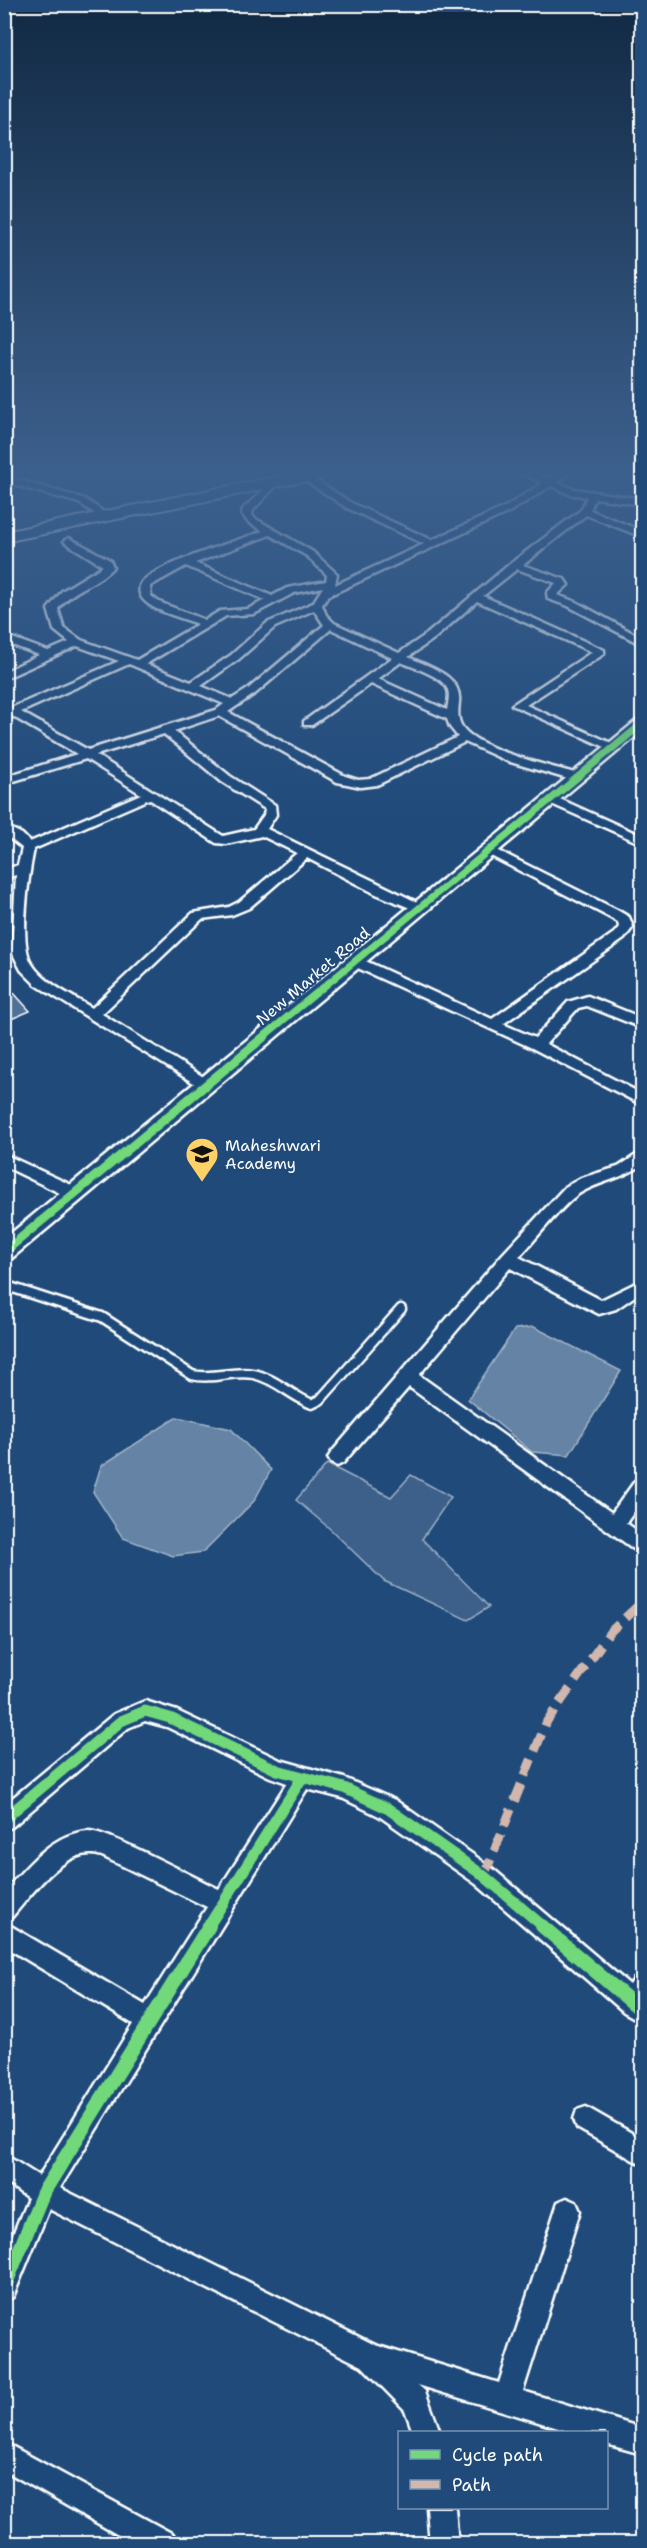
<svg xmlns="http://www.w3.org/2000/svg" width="647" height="2548" font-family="'Shantell Sans',sans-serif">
<rect width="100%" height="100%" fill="#1f4a7a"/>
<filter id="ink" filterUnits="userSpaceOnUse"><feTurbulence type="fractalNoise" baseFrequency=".0167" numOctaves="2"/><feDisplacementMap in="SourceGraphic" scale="12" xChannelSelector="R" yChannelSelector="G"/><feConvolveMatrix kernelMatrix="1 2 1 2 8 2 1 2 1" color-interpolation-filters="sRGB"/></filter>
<g filter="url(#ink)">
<path fill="#3c618b" stroke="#9eb0c5" stroke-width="1.5" d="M 327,1464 L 391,1497 L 411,1475 L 451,1497 L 422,1539 L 489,1607 L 468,1620 L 384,1581 L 329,1528 L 296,1500 Z"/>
<path fill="#6583a4" stroke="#a3b5c8" stroke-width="1.5" d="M 534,1327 L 621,1371 L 569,1455 L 532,1452 L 468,1399 L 515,1329 Z
M 177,1417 L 231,1429 L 271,1470 L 254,1501 L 203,1552 L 173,1556 L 123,1538 L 93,1492 L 101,1466 Z"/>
<path fill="#507197" stroke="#fff" stroke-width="1.5" d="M 4,982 L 30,1011 L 4,1022 Z"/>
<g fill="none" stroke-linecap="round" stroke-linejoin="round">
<g stroke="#fff" stroke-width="13">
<path id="lane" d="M 4,1285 L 102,1317 L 192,1375 C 213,1380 233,1370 253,1374 C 275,1378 291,1396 312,1404 L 320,1400 L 401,1309"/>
</g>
<g stroke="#fff" stroke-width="5">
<path id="street" d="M 291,471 L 302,471 L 353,504 L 432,540 L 505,507 L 543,483 L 517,471 L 530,471 L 549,479 L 562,471 L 573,471 L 557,482 L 574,489 L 642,499 L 642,505 L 595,498 L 590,510 L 642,531 L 642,537 L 586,515 L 523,565 L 564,579 L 568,585 L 557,595 L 576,602 L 642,638 L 642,645 L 568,606 L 548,599 L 547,593 L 556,583 L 517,569 L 483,596 L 604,650 L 604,654 L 526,705 L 618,746 L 618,750 L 614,751 L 512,705 L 592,652 L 477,601 L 435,638 L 408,657 C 427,666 462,675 459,702 C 458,711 457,720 463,728 C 481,751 554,767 582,775 L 584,778 L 578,782 L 507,761 L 465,742 L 377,785 L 361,787 L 337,782 L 219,716 L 174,731 L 230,776 L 275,805 L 276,815 L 267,829 L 427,907 L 420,911 L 415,910 L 376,894 L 307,858 L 249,908 L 232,915 L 202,919 L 102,1014 L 210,1081 L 212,1085 L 210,1089 L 205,1090 L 36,985 L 21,970 L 12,952 L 16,875 L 4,879 L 4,870 L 18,865 L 22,848 L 4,834 L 4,825 L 22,834 L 30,842 L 141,794 L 86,759 L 4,784 L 4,777 L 77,754 L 12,716 L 4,718 L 4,711 L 119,661 L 77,646 L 4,679 L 4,672 L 39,655 L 4,642 L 4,635 L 48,651 L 69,642 L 54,630 L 48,609 L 62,591 L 103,566 L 66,543 L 64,541 L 69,538 L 110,560 L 113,567 C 97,585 73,588 58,609 L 64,628 L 81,640 L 137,660 L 198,624 C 183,618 152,611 143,599 C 139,595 138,587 142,582 C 158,564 237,541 263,531 L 248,522 L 242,514 L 243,509 L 275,479 L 280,482 L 253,510 L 252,514 L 254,518 L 313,552 L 337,574 L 335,585 L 424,544 L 347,508 ZM 551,486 L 569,494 L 587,497 L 581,510 L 511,563 L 427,634 L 399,653 L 334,623 L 326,615 L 322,605 L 328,596 L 511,511 ZM 270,535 L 307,556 L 327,575 L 326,581 L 287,588 L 272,596 L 195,563 ZM 186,566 L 265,600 L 248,609 L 220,611 L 205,620 L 159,602 L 151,596 L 150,586 ZM 323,587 L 313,603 L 267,623 L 231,655 L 191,682 L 146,664 L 226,616 L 254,614 L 294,593 ZM 314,610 L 324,625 L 248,689 L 232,699 L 201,686 L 239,659 L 275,627 ZM 331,629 L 392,658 L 304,721 L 304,725 L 312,725 L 371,684 L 447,719 L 450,727 L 458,737 L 370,779 L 358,780 L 345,776 L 228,712 L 256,693 ZM 401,662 C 414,668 443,676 448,690 C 450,696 448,704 447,710 L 378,679 ZM 129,664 L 224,704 L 216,710 L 88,750 L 21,712 ZM 164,734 L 222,782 L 265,809 L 264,815 L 254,829 L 223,836 L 96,755 ZM 149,799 L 216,843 L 226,844 L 262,836 L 297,853 L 239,902 L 229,907 L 193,913 L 92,1008 C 73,996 45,984 32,964 C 18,944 29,873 34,849 Z
M 4,476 L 85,499 L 111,517 L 103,519 L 79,503 L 4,482 Z
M 551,795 L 642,836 L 642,844 L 547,802 L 545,799 Z
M 489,846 L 617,910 L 629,917 L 633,927 L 624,939 L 503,1024 L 535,1038 L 568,1002 L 588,996 L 642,1018 L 642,1028 L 587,1006 L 578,1008 L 546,1044 L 642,1094 L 642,1105 L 532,1048 L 349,964 L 347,961 L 349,958 L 359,958 L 492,1019 L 614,933 L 619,927 L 618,922 L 607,916 L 485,853 L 483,850 L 485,847 Z
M 642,1151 L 642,1165 C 623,1179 600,1181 580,1193 C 563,1203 534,1242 519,1257 L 601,1300 L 636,1283 L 642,1285 L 642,1298 L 635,1296 L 616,1309 L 599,1314 L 510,1268 L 419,1375 L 612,1513 L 635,1481 L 642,1479 L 642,1501 L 626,1523 L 642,1534 L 642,1552 L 635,1550 L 409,1387 L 343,1463 L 337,1466 L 331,1463 L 328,1458 L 331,1453 L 502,1255 L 565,1187 L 581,1178 L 618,1167 Z
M 4,1154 L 80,1189 L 82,1193 L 80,1197 L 68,1197 L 4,1166 Z
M 145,1701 L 177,1711 L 280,1760 L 344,1778 L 395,1800 L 492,1868 L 630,1985 L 634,1979 L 642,1976 L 642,2022 L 624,2012 L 476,1884 L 379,1816 L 342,1798 L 307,1789 L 60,2188 L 375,2345 L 499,2383 L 558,2202 L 567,2198 L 576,2202 L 580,2211 L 523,2391 L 642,2428 L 642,2454 L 606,2444 L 606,2432 L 571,2432 L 418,2385 L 425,2391 L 440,2432 L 413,2432 L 405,2410 L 362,2366 L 49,2209 L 13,2297 L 4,2301 L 4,2256 L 28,2198 L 4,2181 L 4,2154 L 39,2176 L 133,2024 L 4,1946 L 4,1922 L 145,2005 L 207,1907 L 102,1856 C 67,1843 32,1894 12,1917 L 4,1920 L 4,1892 C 26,1867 53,1833 88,1831 C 106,1830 197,1879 219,1889 L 287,1783 L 270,1777 L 167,1727 L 145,1721 L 128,1728 L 12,1827 L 4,1830 L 4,1805 L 114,1714 Z
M 586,2107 L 642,2139 L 642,2165 L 577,2128 L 574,2119 L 577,2110 Z
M 4,2442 L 173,2534 L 177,2544 L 134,2544 L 4,2470 Z
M 427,2508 L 455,2508 L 458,2544 L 430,2544 Z"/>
</g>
<g stroke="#fff" stroke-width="5">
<path id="secondary" d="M 642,719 L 642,731 L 12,1258 L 4,1260 L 4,1239 L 636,721 Z"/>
</g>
<g stroke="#fff" stroke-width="4">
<path id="highway" d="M 303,471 L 337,471 L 329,476 L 4,542 L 4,532 Z"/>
</g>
<use href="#lane" stroke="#1f4a7a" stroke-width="8"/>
<use href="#street" fill="#1f4a7a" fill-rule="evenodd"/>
<use href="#secondary" fill="#1f4a7a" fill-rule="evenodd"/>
<use href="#highway" fill="#1f4a7a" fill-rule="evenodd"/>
<path stroke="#d1b7ad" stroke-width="9" stroke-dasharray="18 9" stroke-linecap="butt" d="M 484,1876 L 547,1721 L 610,1632 L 642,1602"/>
<g stroke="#1f4a7a" stroke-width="10">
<path id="cycleway-far3" d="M 263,1037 L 642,724"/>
</g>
<g stroke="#1f4a7a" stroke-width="13">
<path id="cycleway-far2" d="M 4,1252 L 265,1036"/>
</g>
<g stroke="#1f4a7a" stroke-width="15">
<path id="cycleway-far1" d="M 4,1819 L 121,1721 L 145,1711 L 170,1718 L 277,1770 L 344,1788 L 387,1808 L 484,1876 L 544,1927
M 208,1927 L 302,1778"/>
</g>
<g stroke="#1f4a7a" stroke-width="17">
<path id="cycleway" d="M 542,1926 L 642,2011
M 4,2288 L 43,2193 L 209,1926"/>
</g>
<use href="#cycleway-far3" stroke="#71d979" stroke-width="7"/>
<use href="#cycleway-far2" stroke="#71d979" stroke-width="9"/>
<use href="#cycleway-far1" stroke="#71d979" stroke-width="11"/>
<use href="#cycleway" stroke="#71d979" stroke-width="14"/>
</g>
</g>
<linearGradient id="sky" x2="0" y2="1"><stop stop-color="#112943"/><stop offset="0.57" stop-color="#3c608d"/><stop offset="1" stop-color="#3c608d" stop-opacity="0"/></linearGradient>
<rect width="647" height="828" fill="url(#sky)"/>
<defs>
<g id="university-pin" transform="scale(1.725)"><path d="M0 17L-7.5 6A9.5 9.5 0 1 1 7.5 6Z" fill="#ffd166" stroke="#1f4a7a"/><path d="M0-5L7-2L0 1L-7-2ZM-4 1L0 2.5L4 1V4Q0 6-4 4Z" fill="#111"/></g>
</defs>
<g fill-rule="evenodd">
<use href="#university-pin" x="202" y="1154"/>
</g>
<g text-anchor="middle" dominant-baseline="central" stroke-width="4.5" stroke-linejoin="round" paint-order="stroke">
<g font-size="16" fill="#fff" stroke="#1f4a7a">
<text transform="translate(313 976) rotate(-40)">New Market Road</text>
</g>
<g font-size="16" fill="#fff" stroke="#1f4a7a" text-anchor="start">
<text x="225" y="1145">Maheshwari<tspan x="225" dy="18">Academy</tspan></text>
</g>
</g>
<rect width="647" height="2548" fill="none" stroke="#1f4a7a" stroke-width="24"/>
<rect x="12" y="12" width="623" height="2524" fill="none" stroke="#fff" stroke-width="2" filter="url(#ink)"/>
<rect x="398" y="2431" width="210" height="78" fill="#1f4a7a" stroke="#7992af" stroke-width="1.5"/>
<rect x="410" y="2450" width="30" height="9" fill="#71d979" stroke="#7992af" stroke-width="1.5"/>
<text x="452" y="2461" font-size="18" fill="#ffffff">Cycle path</text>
<rect x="410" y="2480" width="30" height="9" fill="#d1b7ad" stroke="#7992af" stroke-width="1.5"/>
<text x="452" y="2491" font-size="18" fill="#ffffff">Path</text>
</svg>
